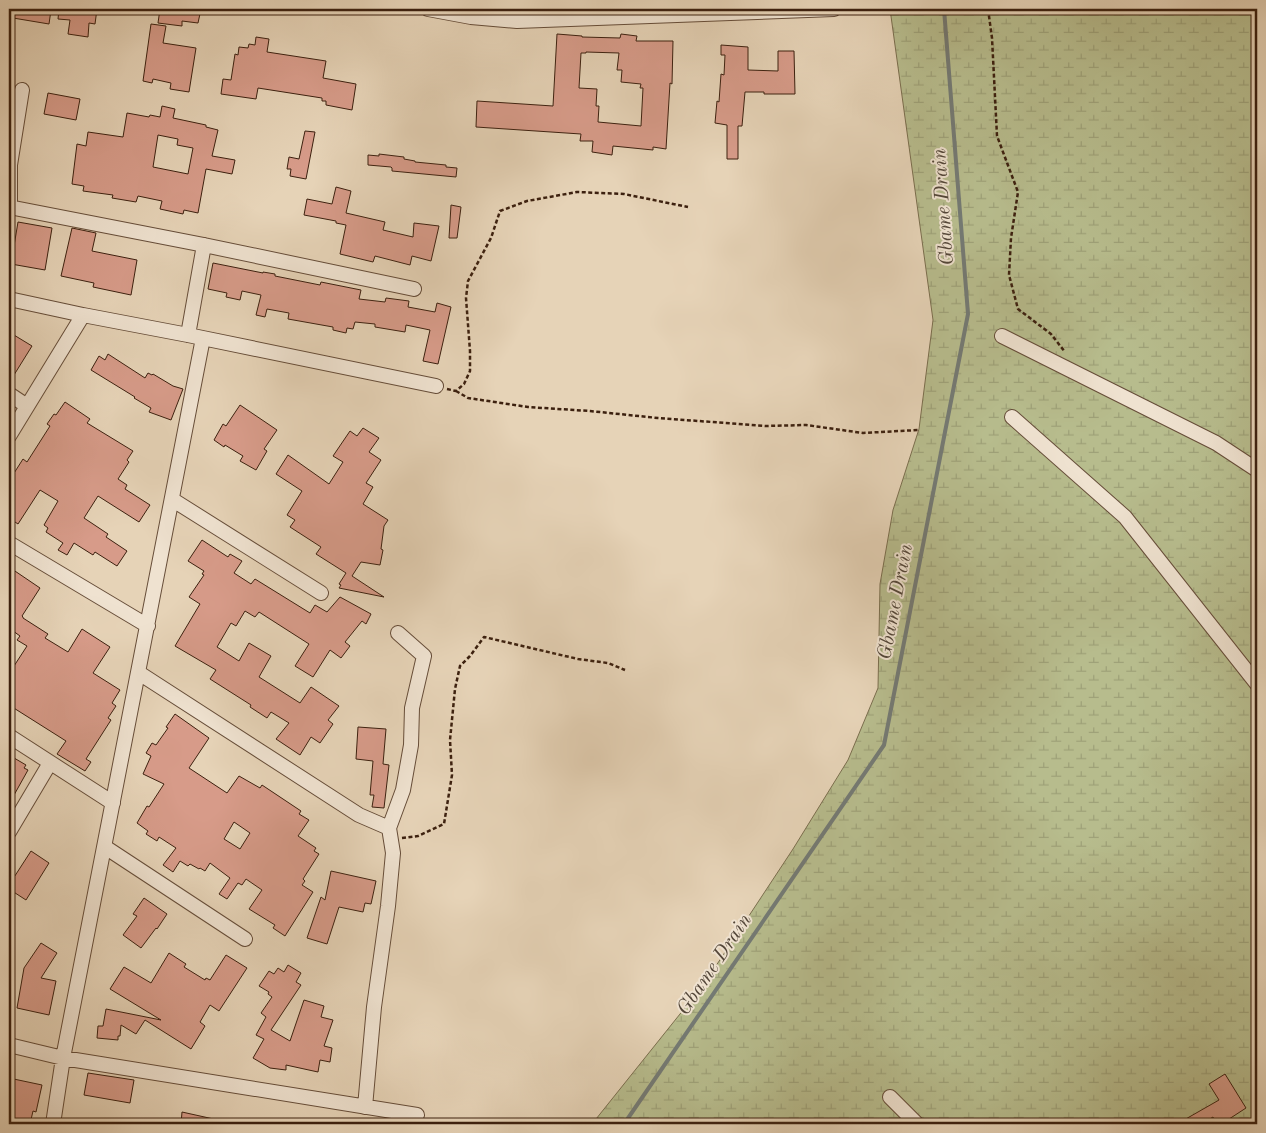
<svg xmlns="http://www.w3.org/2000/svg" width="1266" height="1133" font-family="'Old Standard TT',serif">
<defs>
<pattern id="wetland-marsh" width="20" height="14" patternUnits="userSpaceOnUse" patternTransform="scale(1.25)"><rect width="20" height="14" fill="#b7bc8d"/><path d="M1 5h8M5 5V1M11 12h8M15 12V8" fill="none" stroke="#9ea178"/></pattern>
</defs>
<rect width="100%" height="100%" fill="#e6d3b7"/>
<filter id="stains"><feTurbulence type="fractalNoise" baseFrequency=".004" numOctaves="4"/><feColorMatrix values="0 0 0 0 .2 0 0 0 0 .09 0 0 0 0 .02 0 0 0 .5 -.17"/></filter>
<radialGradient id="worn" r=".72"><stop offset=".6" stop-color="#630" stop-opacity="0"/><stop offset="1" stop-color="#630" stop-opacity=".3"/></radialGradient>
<path fill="url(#wetland-marsh)" stroke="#7a6e4e" d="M 890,9 L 1257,9 L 1257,1124 L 592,1124 L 704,984 L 793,849 L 848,760 L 878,688 L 880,584 L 893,510 L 919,429 L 933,320 Z"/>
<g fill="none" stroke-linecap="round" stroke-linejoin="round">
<path stroke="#747a74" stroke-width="4" d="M 624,1124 L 884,745 L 968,314 L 944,9"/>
</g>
<path fill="#d79b89" stroke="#3c200f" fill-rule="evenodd" d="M 15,9 L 41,9 L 51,10 L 49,24 L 13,18 Z
M 59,9 L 97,9 L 95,24 L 89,23 L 88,37 L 68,34 L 70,20 L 58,19 Z
M 160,9 L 201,9 L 198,23 L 182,21 L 182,26 L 158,23 Z
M 151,24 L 166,26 L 163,43 L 196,48 L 189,92 L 170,89 L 171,83 L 153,79 L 152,83 L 143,81 Z
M 557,34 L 582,36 L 582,37 L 620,38 L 621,34 L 637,36 L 636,41 L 673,41 L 672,84 L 670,83 L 666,149 L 653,147 L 653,150 L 613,146 L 612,155 L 592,152 L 593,141 L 580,141 L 581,134 L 476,127 L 477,101 L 553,106 ZM 586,52 L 619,53 L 617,70 L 622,70 L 621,82 L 641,84 L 640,88 L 643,88 L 641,126 L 598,122 L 599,106 L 596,106 L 597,89 L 579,88 L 581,53 L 586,53 Z
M 256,37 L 269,39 L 267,52 L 326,61 L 323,78 L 356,84 L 352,110 L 326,105 L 326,101 L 322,101 L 322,98 L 258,88 L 256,99 L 221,94 L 223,79 L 231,80 L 235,54 L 238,55 L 239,47 L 248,48 L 249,44 L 255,45 Z
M 721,45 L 748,47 L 748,70 L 778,71 L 778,51 L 794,51 L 795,94 L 764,94 L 764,92 L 745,92 L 742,126 L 738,126 L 738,159 L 727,159 L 727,125 L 715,123 L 717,101 L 719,102 L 721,74 L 724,75 L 725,55 L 721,55 Z
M 48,93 L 80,99 L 76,120 L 44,114 Z
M 162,106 L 175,109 L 173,118 L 206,125 L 206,127 L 218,130 L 212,156 L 235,160 L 232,174 L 206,169 L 198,213 L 184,210 L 183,214 L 160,209 L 162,201 L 138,196 L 136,202 L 112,198 L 113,195 L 83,191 L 84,186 L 72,184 L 77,144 L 86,146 L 88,132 L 123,137 L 127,113 L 149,117 L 150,115 L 160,117 ZM 158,135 L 178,139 L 177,145 L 193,148 L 188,174 L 153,167 Z
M 305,131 L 315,132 L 306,179 L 290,176 L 291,169 L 287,169 L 289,157 L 299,159 Z
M 379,154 L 404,157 L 404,159 L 415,161 L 415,162 L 446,165 L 446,167 L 457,168 L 456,177 L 392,171 L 392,168 L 391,167 L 368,165 L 368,155 L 379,156 Z
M 336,187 L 351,191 L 346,213 L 385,222 L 383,230 L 413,237 L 414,223 L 439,226 L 431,261 L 412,256 L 410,265 L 375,256 L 373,262 L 340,254 L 346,225 L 336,223 L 336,221 L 304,215 L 307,199 L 332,204 Z
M 451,205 L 461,207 L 457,238 L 449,238 Z
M 18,222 L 52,228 L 45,270 L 11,264 Z
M 72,228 L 96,233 L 92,251 L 137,260 L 131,295 L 93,287 L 94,283 L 61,276 Z
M 213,263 L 263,273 L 263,272 L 275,274 L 275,276 L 320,285 L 321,282 L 361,290 L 359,299 L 385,302 L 386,298 L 409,301 L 408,307 L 435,312 L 437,303 L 451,307 L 438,364 L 423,361 L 430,330 L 406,325 L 405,332 L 375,327 L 375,324 L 355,322 L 353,329 L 347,328 L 346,333 L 333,330 L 333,327 L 288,319 L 289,313 L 267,309 L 265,317 L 256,315 L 261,295 L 242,291 L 240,300 L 226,297 L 227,293 L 208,289 Z
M 9,332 L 32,346 L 9,383 Z
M 108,354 L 145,378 L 148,373 L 152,375 L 153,374 L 173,386 L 183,389 L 171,420 L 149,412 L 151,408 L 134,398 L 135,397 L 91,370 L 99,356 L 105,360 Z
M 65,402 L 90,419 L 87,423 L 133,451 L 127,460 L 129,462 L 118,479 L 127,485 L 125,489 L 150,505 L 139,522 L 98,496 L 84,518 L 108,534 L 106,537 L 127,551 L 117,566 L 95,552 L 93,555 L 74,543 L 67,555 L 58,550 L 63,543 L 46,532 L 48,528 L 44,525 L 58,501 L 40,490 L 18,524 L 9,518 L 9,481 L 23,459 L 27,462 L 50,426 L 47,424 L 54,414 L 56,415 Z
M 240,405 L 277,430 L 264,449 L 267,451 L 256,470 L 240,461 L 243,456 L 225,445 L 224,447 L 214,440 L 223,424 L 226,426 Z
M 363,428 L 379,438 L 369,452 L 381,460 L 366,483 L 373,487 L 363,504 L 388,520 L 384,526 L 381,549 L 383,550 L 380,565 L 361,562 L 352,576 L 384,597 L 339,588 L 341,585 L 339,584 L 346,573 L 316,554 L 321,547 L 290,527 L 295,520 L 287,515 L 302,491 L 276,474 L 288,455 L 329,484 L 343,462 L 333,456 L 350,431 L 357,436 Z
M 202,540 L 228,557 L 230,554 L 242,561 L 234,573 L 251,584 L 255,579 L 310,613 L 315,605 L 327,612 L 340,597 L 371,614 L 366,624 L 362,621 L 345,642 L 350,646 L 341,658 L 330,650 L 313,677 L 295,666 L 309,644 L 259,612 L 255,617 L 245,611 L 236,626 L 231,623 L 217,647 L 239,661 L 249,643 L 271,656 L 259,677 L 300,703 L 311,687 L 339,706 L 328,720 L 333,724 L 320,743 L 311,737 L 300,755 L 276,739 L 289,723 L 271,712 L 267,718 L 250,707 L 251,705 L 210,679 L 216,670 L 175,646 L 200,604 L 189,597 L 204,575 L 202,574 L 204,571 L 188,561 Z
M 9,567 L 40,588 L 22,616 L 23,617 L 23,618 L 48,634 L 45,638 L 68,652 L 82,629 L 110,647 L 93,673 L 120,690 L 112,703 L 116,706 L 108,718 L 111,720 L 86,759 L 91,762 L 85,771 L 57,754 L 66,741 L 9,705 L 9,663 L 14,666 L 27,646 L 17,640 L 20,636 L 9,628 Z
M 175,714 L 209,738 L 189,768 L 227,793 L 239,776 L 260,788 L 262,785 L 301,811 L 299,814 L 309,820 L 298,836 L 316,848 L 314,851 L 319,854 L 303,879 L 305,881 L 302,885 L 313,892 L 285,936 L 273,928 L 275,925 L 249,909 L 262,890 L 246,879 L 242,885 L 238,883 L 227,899 L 219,894 L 230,878 L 210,863 L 205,871 L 200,868 L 199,869 L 190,864 L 188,866 L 180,861 L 173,872 L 163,865 L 176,848 L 159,837 L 157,841 L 146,834 L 148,831 L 137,823 L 147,806 L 149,807 L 164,784 L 143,774 L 151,756 L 146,753 L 152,743 L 156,745 L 168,728 L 166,727 ZM 234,822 L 250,833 L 240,849 L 224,839 Z
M 358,727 L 386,729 L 383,764 L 389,765 L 384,808 L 372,807 L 374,795 L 370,795 L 373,761 L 356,759 Z
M 9,755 L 26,765 L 24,768 L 28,770 L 9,804 Z
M 31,851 L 49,863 L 26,900 L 9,889 L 9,885 Z
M 331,871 L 376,881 L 371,904 L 365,903 L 363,912 L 339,907 L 327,944 L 307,938 L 321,897 L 325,900 Z
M 144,898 L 167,914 L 157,929 L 156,928 L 141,948 L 123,935 L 137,916 L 133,914 Z
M 41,943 L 57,953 L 41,978 L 56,981 L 49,1015 L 17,1008 L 24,968 Z
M 169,953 L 186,964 L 184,967 L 205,980 L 206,978 L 210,980 L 226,955 L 247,968 L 219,1011 L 210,1005 L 200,1022 L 205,1026 L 191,1049 L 145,1020 L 136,1034 L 121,1025 L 120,1036 L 118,1036 L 118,1040 L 97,1038 L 98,1026 L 103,1026 L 106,1009 L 161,1020 L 110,989 L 124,967 L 151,983 Z
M 288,965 L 301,973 L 296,982 L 301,985 L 271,1030 L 290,1041 L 304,1000 L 324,1006 L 321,1017 L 333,1020 L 324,1046 L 332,1048 L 330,1062 L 320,1060 L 318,1072 L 286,1065 L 286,1070 L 270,1068 L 253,1058 L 264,1039 L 256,1035 L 266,1017 L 261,1013 L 272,997 L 268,994 L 269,992 L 259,986 L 269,971 L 274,974 L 278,968 L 284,972 Z
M 88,1073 L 134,1080 L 130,1103 L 84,1095 Z
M 1225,1074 L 1246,1108 L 1226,1121 L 1227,1124 L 1216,1124 L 1213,1117 L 1201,1124 L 1177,1124 L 1219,1100 L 1209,1084 Z
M 9,1078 L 42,1085 L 36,1112 L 33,1111 L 30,1124 L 9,1124 Z
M 182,1112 L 218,1120 L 218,1124 L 181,1124 Z"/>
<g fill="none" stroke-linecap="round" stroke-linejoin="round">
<g stroke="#664d39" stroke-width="16">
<path id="minor" d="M 428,9 L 471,17 L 517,21 L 834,9
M 10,206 L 10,165 L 22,90
M 9,207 L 204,245 L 414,289
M 9,299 L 83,315 L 188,335 L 436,386
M 188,335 L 204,245
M 1002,336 L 1216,443 L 1257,470
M 9,394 L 27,406
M 1012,417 L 1125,517 L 1257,684
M 9,436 L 83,315
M 173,500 L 321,593
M 9,543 L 148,626
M 139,673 L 359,815 L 389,828 L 393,853 L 388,906 L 374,1007 L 365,1107
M 9,736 L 113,803
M 389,828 L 403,790 L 411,745 L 412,708 L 424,656 L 398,633
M 9,832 L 50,763
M 105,847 L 245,939
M 9,1045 L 63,1058 L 417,1115
M 890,1097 L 917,1124
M 53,1124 L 63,1058 L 203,338"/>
</g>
<path stroke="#3c200f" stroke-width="2.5" stroke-dasharray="4 2.5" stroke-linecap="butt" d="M 988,9 L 992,38 L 997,136 L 1018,192 L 1011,238 L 1009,275 L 1018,309 L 1051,334 L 1065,352
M 447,389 L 456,391 L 464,384 L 470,371 L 470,351 L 466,298 L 468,281 L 491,238 L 500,211 L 527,201 L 577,192 L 624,194 L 688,207
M 456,391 L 468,398 L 528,407 L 590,411 L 658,418 L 766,426 L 806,425 L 863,433 L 918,430
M 402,838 L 418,836 L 444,824 L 452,775 L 450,740 L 455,689 L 460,666 L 470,656 L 484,637 L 578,659 L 608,663 L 625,670"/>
<use href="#minor" stroke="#efe2d0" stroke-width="14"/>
</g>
<g text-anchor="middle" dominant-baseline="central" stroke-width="4" stroke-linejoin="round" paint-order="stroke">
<g font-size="20" font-style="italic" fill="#534639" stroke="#efe2d0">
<text transform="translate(944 207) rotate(-94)">Gbame Drain</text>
<text transform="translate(896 602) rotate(-79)">Gbame Drain</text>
<text transform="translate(715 965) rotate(-56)">Gbame Drain</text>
</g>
</g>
<rect width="1266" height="1133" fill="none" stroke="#e6d3b7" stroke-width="30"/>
<rect x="10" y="10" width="1246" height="1113" fill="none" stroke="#3c200f" stroke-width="2.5"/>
<rect x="15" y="15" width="1236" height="1103" fill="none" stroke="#3c200f"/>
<rect width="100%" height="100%" filter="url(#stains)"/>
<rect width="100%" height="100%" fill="url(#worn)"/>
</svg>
